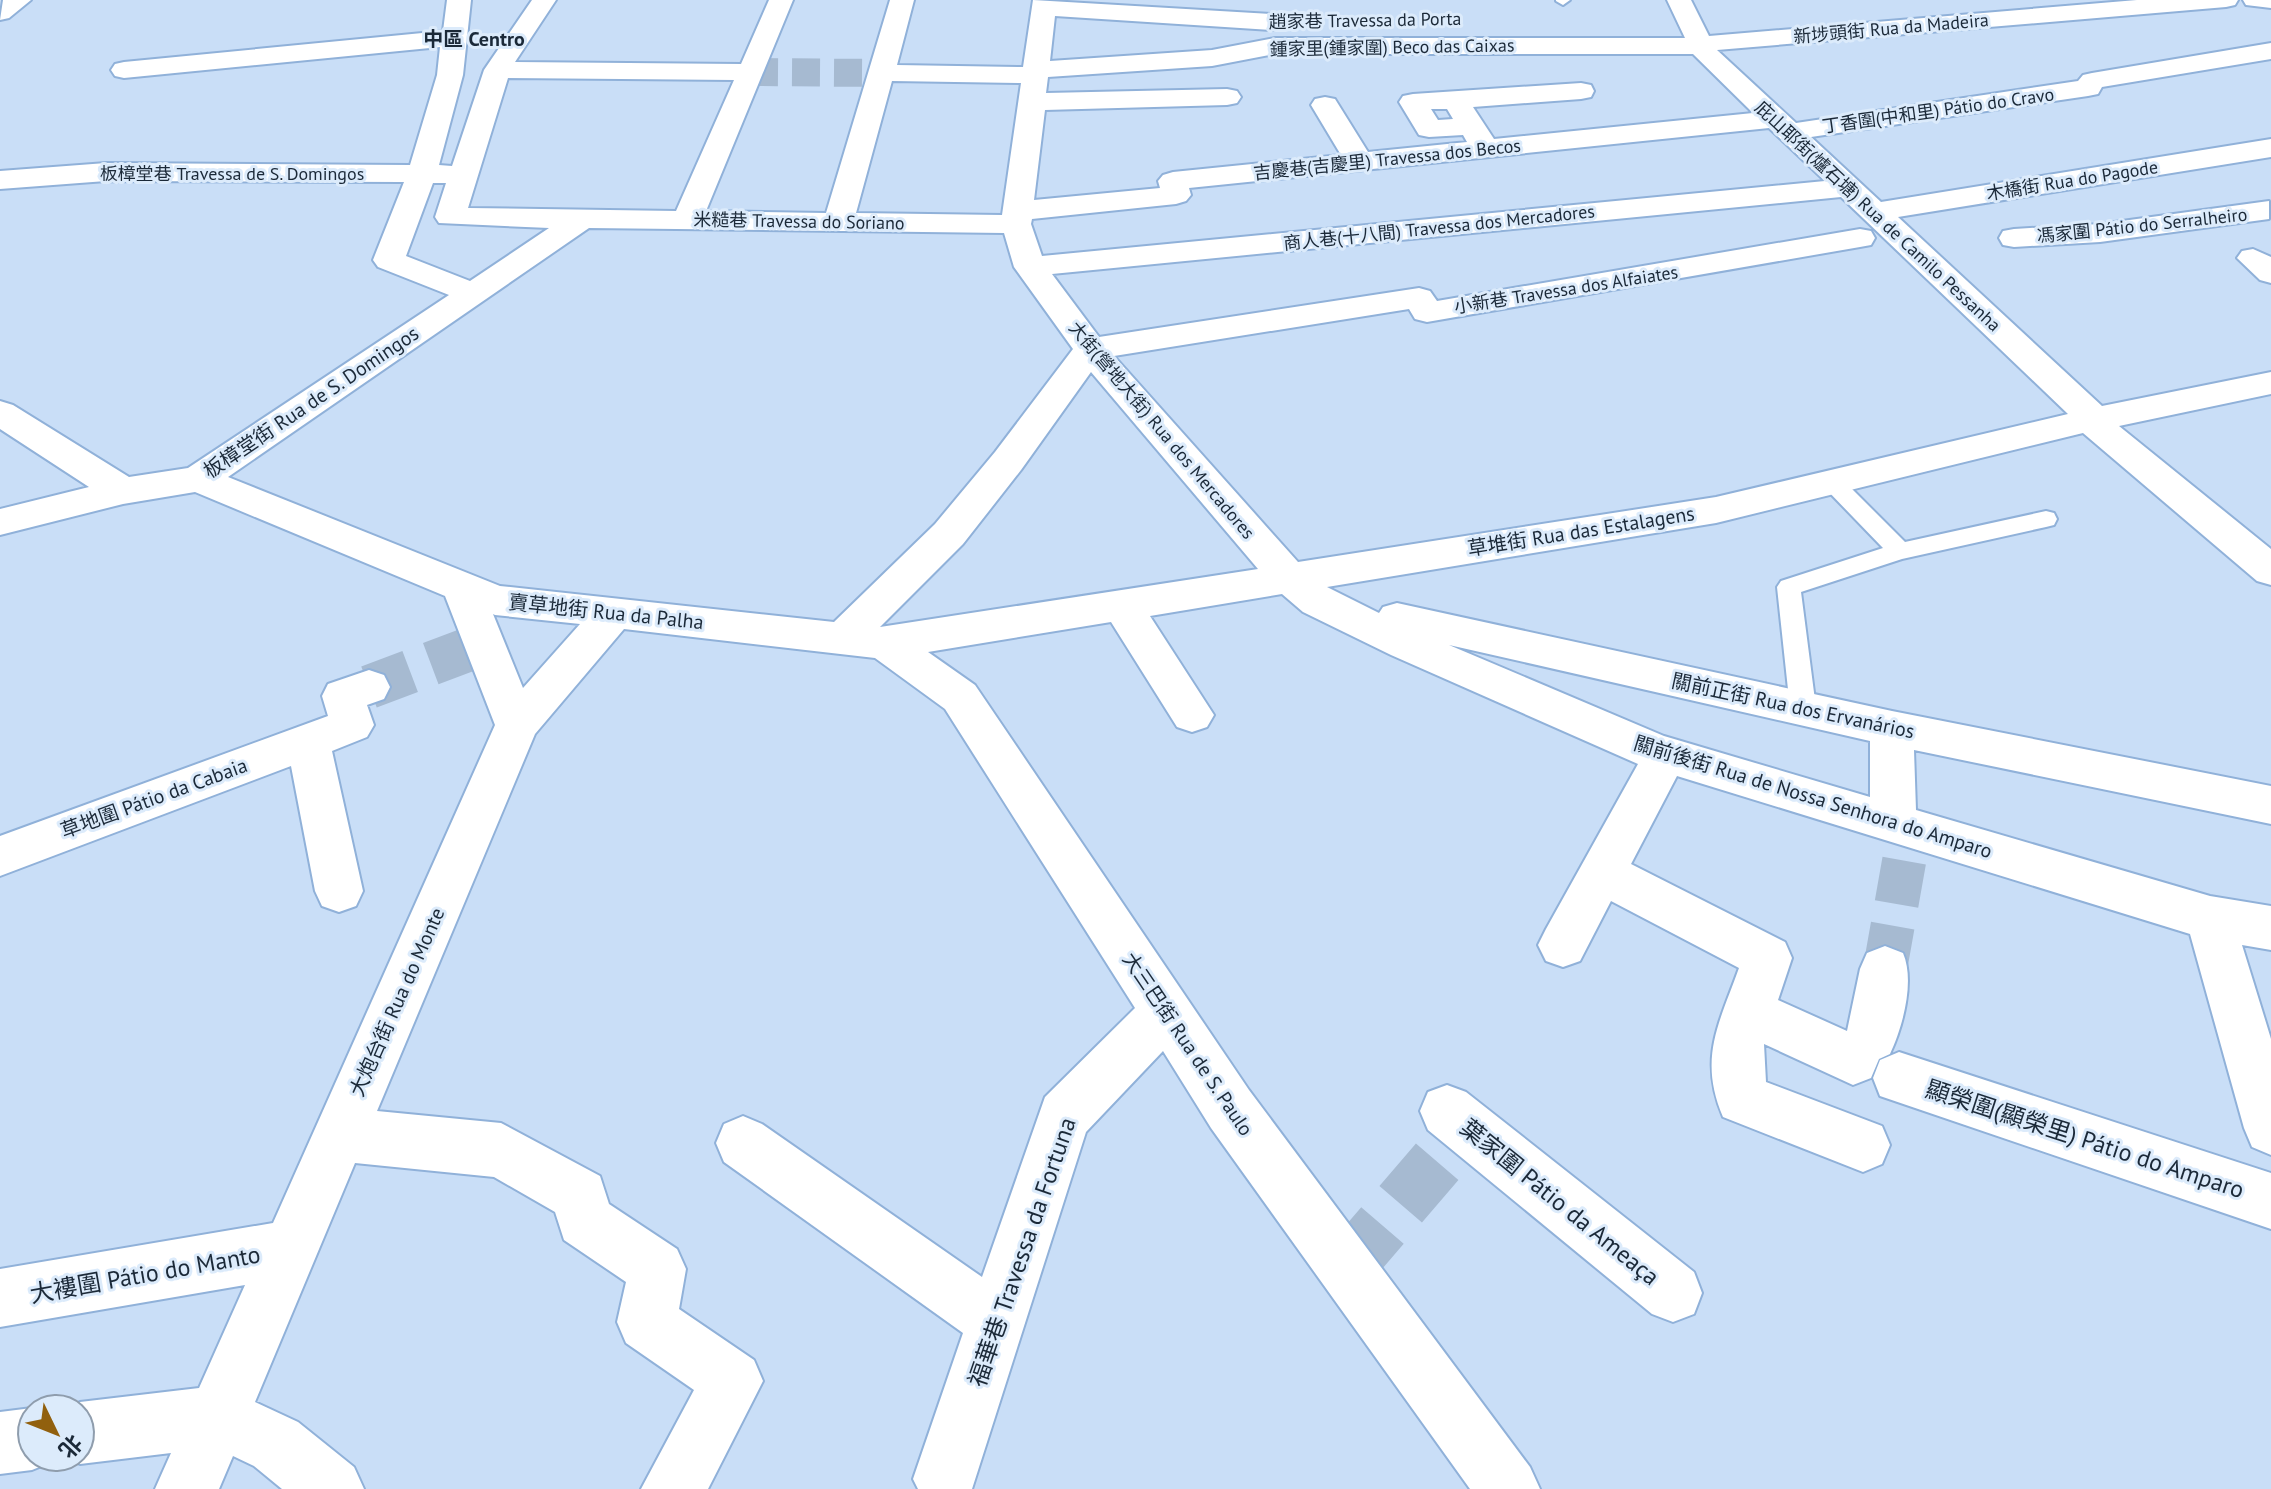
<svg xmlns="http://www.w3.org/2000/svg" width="2271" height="1489" font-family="'PT Sans','Noto Sans SC',sans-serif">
<rect width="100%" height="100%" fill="#c9def7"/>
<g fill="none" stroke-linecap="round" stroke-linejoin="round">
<path stroke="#a6bad1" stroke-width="28" stroke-dasharray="28 14" stroke-linecap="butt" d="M 750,72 L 881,73"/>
<path stroke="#a6bad1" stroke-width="44" stroke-dasharray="44 22" stroke-linecap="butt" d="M 369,687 L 483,644
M 1885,969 L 1910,828"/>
<path stroke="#a6bad1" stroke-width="56" stroke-dasharray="56 28" stroke-linecap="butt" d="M 1346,1268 L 1467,1127"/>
<g stroke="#90b1d9" stroke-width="4">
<path id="lane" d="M 1570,0 L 1563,5 L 1556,1 L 1556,0 Z
M 1833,475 L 1841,478 L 1905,542 L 2046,511 L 2054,513 L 2057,519 L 2054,525 L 2046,527 L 1902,559 L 1801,592 L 1816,708 L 1812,715 L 1803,718 L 1794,715 L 1790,708 L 1777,587 L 1781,581 L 1883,548 L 1825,488 L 1822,483 L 1825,478 Z"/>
</g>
<g stroke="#90b1d9" stroke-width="4">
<path id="street" d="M 3,0 L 31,0 L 9,18 L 0,20 Z
M 447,0 L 471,0 L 463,75 L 439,165 L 452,166 L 484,70 L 532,0 L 556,0 L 515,62 L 741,64 L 769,0 L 793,0 L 706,211 L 826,213 L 890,0 L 914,0 L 897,65 L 1023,67 L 1033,0 L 1271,14 L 1318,15 L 1322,20 L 1318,25 L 1271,30 L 1055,16 L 1050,61 L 1212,50 L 1275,38 L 1685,38 L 1667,0 L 1691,0 L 1709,36 L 2137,0 L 2238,0 L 2235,5 L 2226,7 L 1717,50 L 1796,123 L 2078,81 L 2083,75 L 2092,73 L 2271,43 L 2271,59 L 2102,87 L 2098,94 L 2088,96 L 1811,137 L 1881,202 L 2271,139 L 2271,157 L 1898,217 L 2102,406 L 2271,372 L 2271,394 L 2119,426 L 2271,549 L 2271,585 L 2257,581 L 2083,433 L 1716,523 L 1327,587 L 1379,613 L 1383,607 L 1397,603 L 1892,711 L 2271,786 L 2271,824 L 1914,750 L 1916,810 L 2210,896 L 2271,906 L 2271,950 L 2242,945 L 2271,1039 L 2271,1155 L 2252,1147 L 2244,1128 L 2190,934 L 1677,776 L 1631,864 L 1785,942 L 1792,958 L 1778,1000 L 1847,1031 L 1860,969 L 1867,953 L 1885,946 L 1903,953 C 1915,981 1903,1026 1890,1054 L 1879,1059 L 1871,1078 L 1853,1085 L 1764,1044 L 1766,1082 L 1882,1126 L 1890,1145 L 1882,1164 L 1863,1172 L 1723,1117 C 1698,1058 1719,1024 1739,968 L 1611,901 L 1580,961 L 1563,967 L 1546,961 L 1538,945 L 1546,929 L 1638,764 L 1391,655 L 1303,612 L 1282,594 L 1150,616 L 1214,715 L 1207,727 L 1192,732 L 1177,727 L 1111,622 L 928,652 L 975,685 L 1249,1090 L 1530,1467 L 1540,1489 L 1470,1489 L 1211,1128 L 1163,1051 L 1086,1132 L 972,1489 L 918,1489 L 913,1479 L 963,1333 L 724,1162 L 716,1143 L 724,1124 L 743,1116 L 762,1124 L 982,1277 L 1045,1097 L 1135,1008 L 945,709 L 875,658 L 624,629 L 535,734 L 377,1111 L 501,1123 L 600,1176 L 609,1204 L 677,1249 L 686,1269 L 679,1309 L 754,1360 L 763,1381 L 708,1489 L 641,1489 L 694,1390 L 626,1343 L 617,1322 L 626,1282 L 564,1240 L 555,1212 L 494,1177 L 355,1163 L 255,1402 L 298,1422 L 354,1467 L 364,1489 L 282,1489 L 254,1466 L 233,1456 L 219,1489 L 155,1489 L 171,1453 L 80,1464 L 63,1457 L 80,1457 L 80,1409 L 63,1409 L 80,1402 L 199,1388 L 245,1285 L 0,1327 L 0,1269 L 273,1223 L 495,725 L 445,596 L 195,492 L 123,504 L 0,535 L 0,509 L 89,487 L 0,429 L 0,401 L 13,405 L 129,477 L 188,468 L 449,295 L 378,267 L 373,260 L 404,182 L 106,181 L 0,189 L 0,171 L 106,163 L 410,165 L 437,75 L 440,47 L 124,78 L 115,76 L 111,70 L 115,64 L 124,62 L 443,31 ZM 1275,54 L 1693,54 L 1753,113 L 1494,139 L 1473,107 L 1581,99 L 1591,97 L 1594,91 L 1591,85 L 1581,83 L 1413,94 L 1403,96 L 1399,102 L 1419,135 L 1429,137 L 1463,135 L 1467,142 L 1368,152 L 1335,99 L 1325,97 L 1315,99 L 1311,105 L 1341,155 L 1173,172 L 1163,175 L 1158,181 L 1160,188 L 1034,200 L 1045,110 L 1227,105 L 1237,103 L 1241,97 L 1237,91 L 1227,89 L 1046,93 L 1048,77 L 1212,66 ZM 508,78 L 734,80 L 676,211 L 468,208 ZM 892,81 L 1021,83 L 1002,215 L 856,213 ZM 1431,109 L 1447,109 L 1453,119 L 1438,120 ZM 1769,128 L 1825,181 L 1042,256 L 1031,224 L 1032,219 L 1176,204 L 1186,201 L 1191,195 L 1189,188 ZM 433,183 L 446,183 L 435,217 L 439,223 L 549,228 L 470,281 L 406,256 ZM 1841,197 L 2068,414 L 1716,497 L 1298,562 L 1114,356 L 1409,309 L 1415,319 L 1427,322 L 1860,247 L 1871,245 L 1875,238 L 1871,231 L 1860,229 L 1437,301 L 1430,291 L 1419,288 L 1099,337 L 1052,274 ZM 589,228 L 1004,233 L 1014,267 L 1073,349 L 995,452 L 935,524 L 834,622 L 500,586 L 228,477 ZM 1091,372 L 1258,569 L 880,627 L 963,544 L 1021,470 ZM 493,614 L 495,615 L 580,624 L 523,688 ZM 1449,645 L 1870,741 L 1870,797 L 1664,736 Z
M 2243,0 L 2271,0 L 2271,8 L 2246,5 Z
M 2269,201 L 2269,219 L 2100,242 L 2014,247 L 2003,245 L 1999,238 L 2003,231 L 2014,229 L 2100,224 Z
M 2253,249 L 2271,257 L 2271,283 L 2260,280 L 2237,258 L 2242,251 Z
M 369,670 L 384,675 L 390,687 L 384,699 L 367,705 L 374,725 L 367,737 L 332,751 L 363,891 L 356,906 L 339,912 L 322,906 L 315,891 L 291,766 L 0,876 L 0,836 L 328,716 L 322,696 L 328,684 Z
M 1899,1052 L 2271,1173 L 2271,1229 L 1880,1096 L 1873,1078 L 1880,1060 Z
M 1447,1085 L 1466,1092 L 1694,1272 L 1702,1293 L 1694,1314 L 1673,1322 L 1652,1314 L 1428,1130 L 1420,1111 L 1428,1092 Z
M 32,1408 L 35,1409 L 32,1409 L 32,1457 L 56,1457 L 54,1461 L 32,1470 L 0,1474 L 0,1412 Z"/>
</g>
<use href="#lane" fill="#fff" fill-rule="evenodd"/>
<use href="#street" fill="#fff" fill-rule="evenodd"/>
</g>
<g text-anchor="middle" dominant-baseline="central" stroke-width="6" stroke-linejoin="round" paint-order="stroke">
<g font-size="18" fill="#1b2938" stroke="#dcebfb">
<text transform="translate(1365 20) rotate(-1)">趙家巷 Travessa da Porta</text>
<text transform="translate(1891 28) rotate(-5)">新埗頭街 Rua da Madeira</text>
<text transform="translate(1392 47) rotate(-1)">鍾家里(鍾家圍) Beco das Caixas</text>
<text transform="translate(1938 110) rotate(-8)">丁香圍(中和里) Pátio do Cravo</text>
<text transform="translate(1387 159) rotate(-6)">吉慶巷(吉慶里) Travessa dos Becos</text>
<text x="232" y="173">板樟堂巷 Travessa de S. Domingos</text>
<text transform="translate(2072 180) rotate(-9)">木橋街 Rua do Pagode</text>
<text transform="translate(1878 216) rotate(43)">庇山耶街(爐石塘) Rua de Camilo Pessanha</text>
<text transform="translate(799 221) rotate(1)">米糙巷 Travessa do Soriano</text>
<text transform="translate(2142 225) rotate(-6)">馮家圍 Pátio do Serralheiro</text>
<text transform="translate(1439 227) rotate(-6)">商人巷(十八間) Travessa dos Mercadores</text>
<text transform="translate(1566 289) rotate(-9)">小新巷 Travessa dos Alfaiates</text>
<text transform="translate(1162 430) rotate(50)">大街(營地大街) Rua dos Mercadores</text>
</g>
<g font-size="20" font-weight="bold" fill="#1b2938" stroke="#dcebfb">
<text x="474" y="39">中區 Centro</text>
</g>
<g font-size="20" fill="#1b2938" stroke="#dcebfb">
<text transform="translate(311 402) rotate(-34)">板樟堂街 Rua de S. Domingos</text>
<text transform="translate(1581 531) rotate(-9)">草堆街 Rua das Estalagens</text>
<text transform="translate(606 612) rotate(6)">賣草地街 Rua da Palha</text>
<text transform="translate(1793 706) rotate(12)">關前正街 Rua dos Ervanários</text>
<text transform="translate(1813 797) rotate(17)">關前後街 Rua de Nossa Senhora do Amparo</text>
<text transform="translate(154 798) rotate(-20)">草地圍 Pátio da Cabaia</text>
<text transform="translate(397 1002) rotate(-66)">大炮台街 Rua do Monte</text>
<text transform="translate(1188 1044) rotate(56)">大三巴街 Rua de S. Paulo</text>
</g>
<g font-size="24" fill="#1b2938" stroke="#dcebfb">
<text transform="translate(2085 1139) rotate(18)">顯榮圍(顯榮里) Pátio do Amparo</text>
<text transform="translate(1560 1202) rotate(39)">葉家圍 Pátio da Ameaça</text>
<text transform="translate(1022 1252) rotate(-71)">福華巷 Travessa da Fortuna</text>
<text transform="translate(145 1274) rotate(-10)">大褸圍 Pátio do Manto</text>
</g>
</g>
<g transform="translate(56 1433) rotate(133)"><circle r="38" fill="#dcebfb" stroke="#8f9dad" stroke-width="2"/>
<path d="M0-6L14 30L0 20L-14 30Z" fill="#91600e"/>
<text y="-12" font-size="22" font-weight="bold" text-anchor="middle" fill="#1b2938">北</text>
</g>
</svg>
